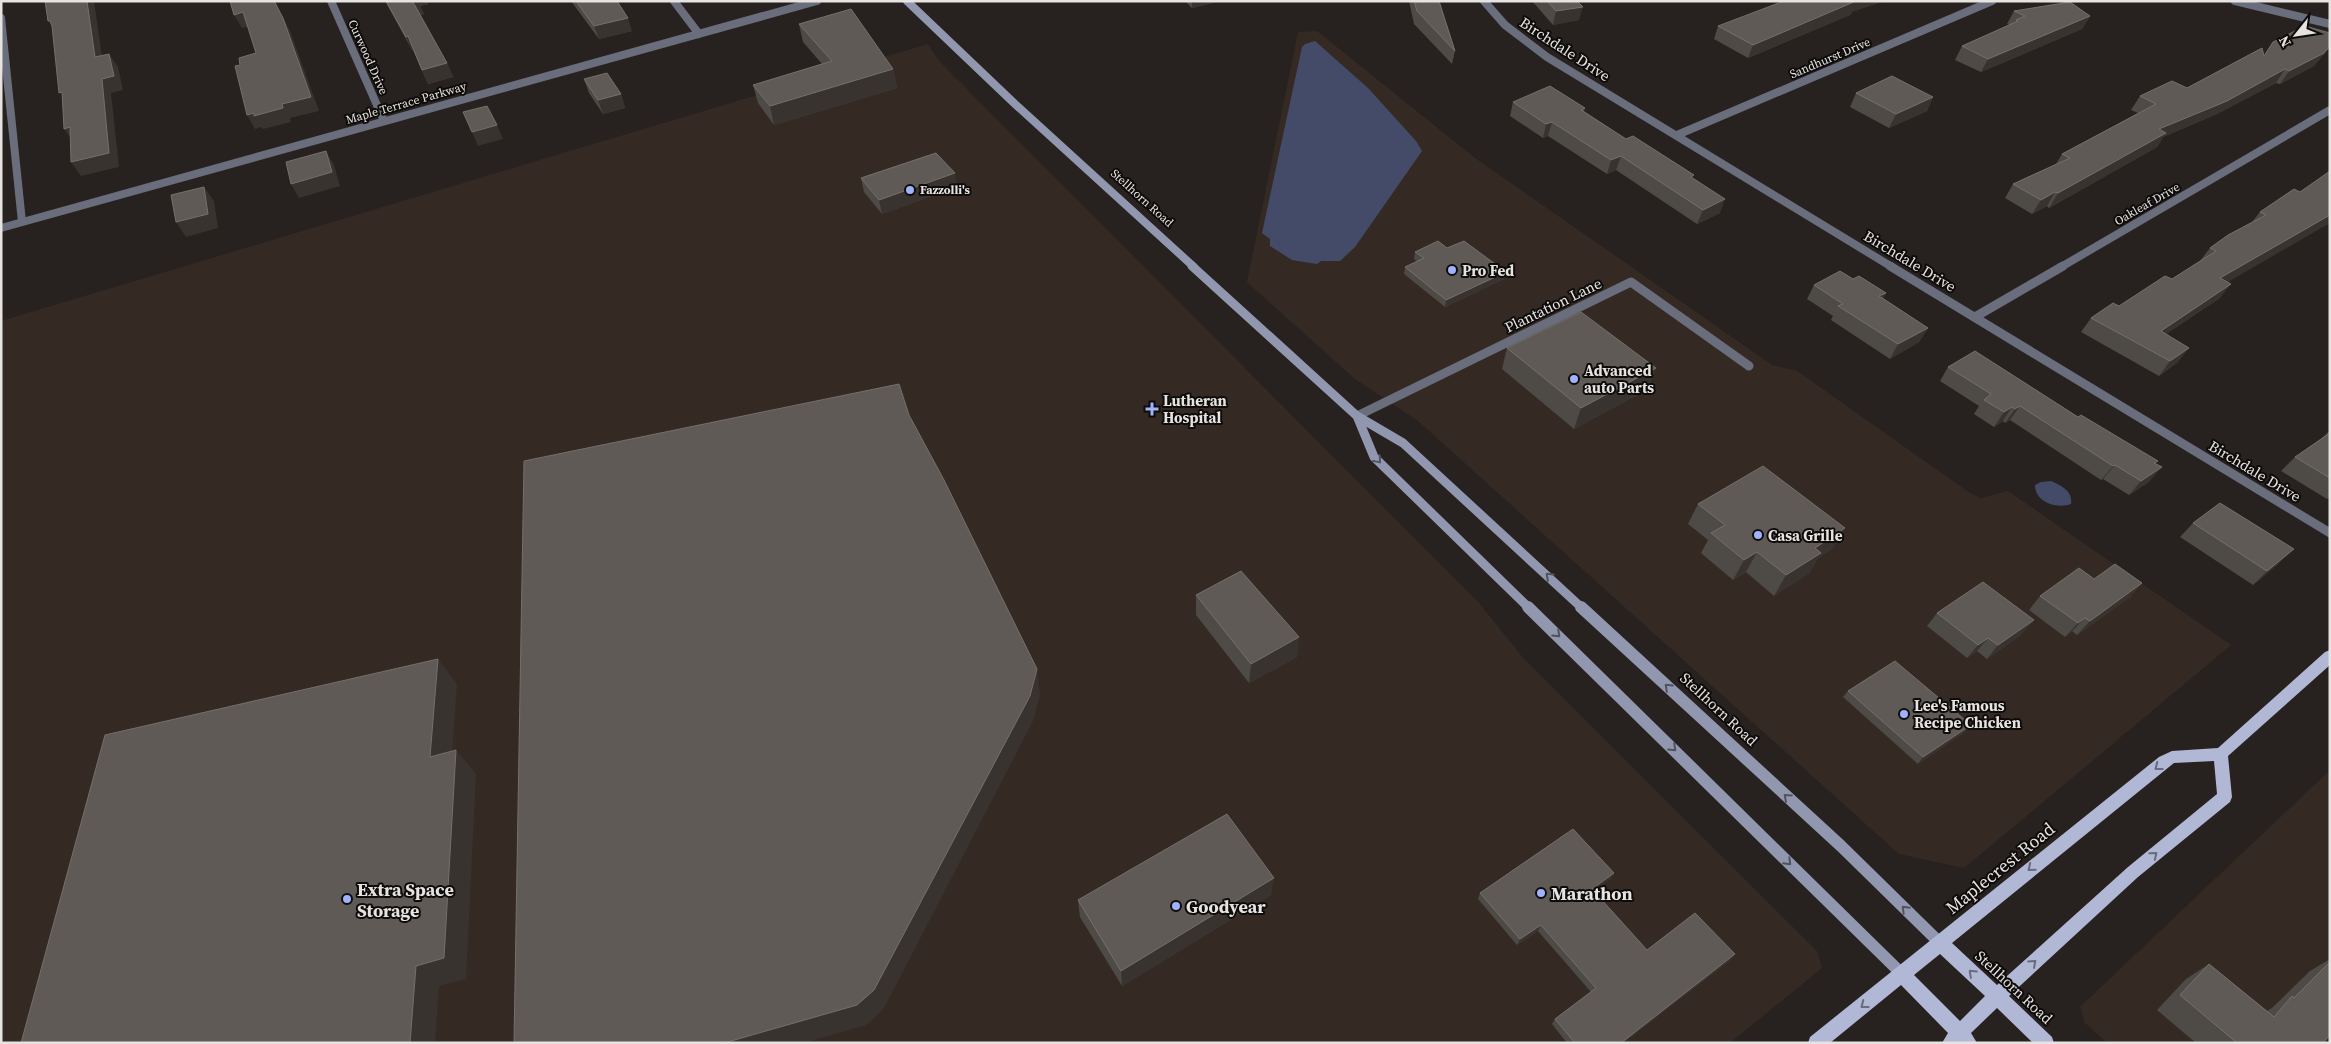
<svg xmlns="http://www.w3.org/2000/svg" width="2331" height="1044" font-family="'Source Serif 4',serif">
<rect width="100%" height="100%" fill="#27221f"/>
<path fill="#342a23" d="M 1317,31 L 1475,158 L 1772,365 L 1797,371 L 1970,493 L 1981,498 L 2008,491 L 2231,645 L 1964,868 L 1899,854 L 1418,421 L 1355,379 L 1247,282 L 1298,32 Z
M 928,44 L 938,60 L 1479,603 L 1524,659 L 1817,951 L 1822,968 L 1730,1043 L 1,1043 L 1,321 Z
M 2330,770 L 2330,1043 L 2107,1043 L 2085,1023 L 2080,1007 Z"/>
<path fill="#444b69" d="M 1315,41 L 1368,88 L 1416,141 L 1422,151 L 1355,247 L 1340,261 L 1321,261 L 1317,264 L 1292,260 L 1270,246 L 1270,239 L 1262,233 L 1302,47 L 1305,44 Z
M 2051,481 C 2062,486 2073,491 2071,504 C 2058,509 2035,503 2035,485 L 2041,482 Z"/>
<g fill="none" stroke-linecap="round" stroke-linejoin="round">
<path stroke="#696d7c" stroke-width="8" d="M 331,1 L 384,121
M 674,1 L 699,34
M 1484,1 L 1505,25 L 1547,57 L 1892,267
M 2235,1 L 2330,24
M 1,18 L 22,222
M 1677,135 L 1992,1
M 1,228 L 817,1
M 2061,267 L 2330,110"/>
<path stroke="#696d7c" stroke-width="9" d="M 1890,266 L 2330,533
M 1975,317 L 2063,266
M 1357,416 L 1631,282 L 1749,366"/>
<path stroke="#9197af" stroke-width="8" d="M 907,1 L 1015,104 L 1194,267"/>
<path stroke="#9197af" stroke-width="9" d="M 1192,266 L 1357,416 L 1403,443 L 1582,608
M 1357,416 L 1374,457 L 1529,608"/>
<path stroke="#9197af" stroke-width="12" d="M 1528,607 L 1903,975
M 1581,607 L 1841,846 L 1940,943"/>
<path fill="#b0b8d6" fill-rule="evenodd" d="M 2330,650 L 2330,665 L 2228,756 L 2232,797 L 2230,802 L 2138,877 L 2009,996 L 2052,1037 L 2054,1043 L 2033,1043 L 1997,1008 L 1971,1033 L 1977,1043 L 1942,1043 L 1948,1033 L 1901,985 L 1830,1043 L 1808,1043 L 1810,1037 L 2159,757 L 2172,751 L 2218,748 L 2325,652 ZM 2214,761 L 2217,794 L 2128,867 L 1997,985 L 1952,943 L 2169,767 L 2174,763 ZM 1940,954 L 1985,996 L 1960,1021 L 1914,975 Z"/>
</g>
<path fill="#4e4a46" d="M 385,1 L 427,1 L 428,4 L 420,6 L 424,14 L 420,15 L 447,63 L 453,77 L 428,84 L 413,50 L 412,50 Z
M 571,1 L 617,1 L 632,31 L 599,39 Z
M 1185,1 L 1216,1 L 1216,2 L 1192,8 Z
M 1409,1 L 1439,1 L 1455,51 L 1452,64 L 1414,24 Z
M 1532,1 L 1577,1 L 1579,20 L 1553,25 Z
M 2014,11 L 2090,16 L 2082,29 L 1981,72 L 1955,60 L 1962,46 L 2010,25 L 2007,24 Z
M 1852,12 L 1850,15 L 1748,58 L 1714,39 L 1718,26 Z
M 799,24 L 893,69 L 897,88 L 774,125 L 758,103 L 753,85 L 822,64 L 803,42 Z
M 2330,33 L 2330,47 L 2314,66 L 2280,84 L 2276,83 L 2217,114 L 2163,137 L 2157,147 L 2049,208 L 2047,206 L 2032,214 L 2005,198 L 2013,184 L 2056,164 L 2062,154 L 2138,113 L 2131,110 L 2140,96 L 2187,88 L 2264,56 Z
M 584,79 L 621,94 L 625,108 L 603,114 L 589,93 Z
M 1856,93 L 1933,97 L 1927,111 L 1889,128 L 1850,107 Z
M 1513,102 L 1585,108 L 1584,111 L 1626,139 L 1693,178 L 1720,213 L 1697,224 L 1616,170 L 1607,174 L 1548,136 L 1543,138 L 1510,116 Z
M 861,178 L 957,187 L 882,214 L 864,192 Z
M 2300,192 L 2227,282 L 2220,298 L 2166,334 L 2178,362 L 2159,376 L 2081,332 L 2091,318 L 2119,306 L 2172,279 L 2200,261 L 2210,248 L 2252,222 L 2260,212 Z
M 1447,248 L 1506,272 L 1504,279 L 1445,307 L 1404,274 L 1405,267 L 1417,261 L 1414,259 L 1415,252 Z
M 1853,279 L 1886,293 L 1883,298 L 1928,328 L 1919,342 L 1890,359 L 1831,320 L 1833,316 L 1807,299 L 1814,285 Z
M 1507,348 L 1648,389 L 1574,429 L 1502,369 Z
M 1948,367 L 2078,417 L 2158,461 L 2155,464 L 2150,481 L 2129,495 L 2103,479 L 2101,480 L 2010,420 L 2005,423 L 2003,421 L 1994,427 L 1974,414 L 1979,406 L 1940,381 Z
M 2330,430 L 2330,497 L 2327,499 L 2281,471 L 2295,457 L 2322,438 Z
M 1698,504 L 1833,548 L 1818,558 L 1809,573 L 1774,596 L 1746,572 L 1733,580 L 1701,553 L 1708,540 L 1688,524 Z
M 2193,523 L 2279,563 L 2253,585 L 2180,537 Z
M 2142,583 L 2130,597 L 2077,635 L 2072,631 L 2065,637 L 2029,610 L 2040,596 Z
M 1196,595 L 1297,657 L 1249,683 L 1196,615 Z
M 1937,613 L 2022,634 L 1987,659 L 1977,651 L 1967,658 L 1927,626 Z
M 1848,691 L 1965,732 L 1918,764 L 1843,697 Z
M 1614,873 L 1610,879 L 1593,891 L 1647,950 L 1730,960 L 1623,1043 L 1567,1043 L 1552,1024 L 1555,1019 L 1591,992 L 1538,931 L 1517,945 L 1478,899 L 1480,893 Z
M 1271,895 L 1122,986 L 1080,917 L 1078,900 Z
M 2330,959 L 2330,1035 L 2323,1043 L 2196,1043 L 2157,1010 L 2186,979 L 2209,964 L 2267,1011 L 2272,1008 L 2310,971 Z"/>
<path fill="#38332f" d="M 87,1 L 94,1 L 104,71 L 95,57 Z
M 274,1 L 276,1 L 280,12 L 290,31 L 319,111 L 290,118 L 291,122 L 263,129 L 261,127 L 255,129 L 247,115 L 282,104 Z
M 416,1 L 427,1 L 428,4 L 420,6 L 424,14 L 419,15 L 413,2 Z
M 1192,1 L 1216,1 L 1216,2 L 1192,8 Z
M 1852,1 L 1885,1 L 1852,12 L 1850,15 L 1748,58 L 1753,45 Z
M 1583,7 L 1579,20 L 1553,25 L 1556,11 Z
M 243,12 L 251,26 L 242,28 L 234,15 Z
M 2090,16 L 2082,29 L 1981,72 L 1988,59 Z
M 628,18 L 632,31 L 599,39 L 594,26 Z
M 408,36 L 414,49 L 412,50 L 406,37 Z
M 2330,46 L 2328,49 L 2314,66 L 2280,84 L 2289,71 Z
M 109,54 L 118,67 L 123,90 L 111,93 L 119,167 L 81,176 L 71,162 L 102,79 Z
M 447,63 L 453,77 L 428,84 L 422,70 Z
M 893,69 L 897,88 L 774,125 L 770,106 Z
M 2285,69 L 2276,83 L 2217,114 L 2163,137 L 2157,147 L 2049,208 L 2058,193 L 2159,129 Z
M 621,94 L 625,108 L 603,114 L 598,100 Z
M 1933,97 L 1927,111 L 1889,128 L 1896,114 Z
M 1552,122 L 1548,136 L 1543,138 L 1546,124 Z
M 497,125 L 503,139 L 478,146 L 472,132 Z
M 70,127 L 74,142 L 64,129 Z
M 326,151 L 334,165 L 340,186 L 299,198 L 291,184 Z
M 1621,156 L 1616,170 L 1607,174 L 1611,160 Z
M 955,173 L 957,187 L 882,214 L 879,200 Z
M 204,187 L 214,201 L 218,228 L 186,237 L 176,222 Z
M 2055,192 L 2047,206 L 2032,214 L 2041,200 Z
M 1725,199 L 1720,213 L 1697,224 L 1703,210 Z
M 2330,215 L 2330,223 L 2209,293 L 2220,278 Z
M 1506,272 L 1504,279 L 1445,307 L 1446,300 Z
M 2231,284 L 2220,298 L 2150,345 L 2161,331 Z
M 1886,293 L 1878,307 L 1879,296 Z
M 1928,328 L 1919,342 L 1890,359 L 1898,344 Z
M 2189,348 L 2178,362 L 2159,376 L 2170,361 Z
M 1656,368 L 1648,389 L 1574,429 L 1581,408 Z
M 2020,406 L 2010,420 L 2005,423 L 2015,409 Z
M 2012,407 L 2003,421 L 1994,427 L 2004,412 Z
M 2115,465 L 2103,479 L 2101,480 L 2113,466 Z
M 2162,467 L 2150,481 L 2129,495 L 2141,481 Z
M 1845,528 L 1833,548 L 1818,558 L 1809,573 L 1774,596 L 1786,575 L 1815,548 Z
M 2294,549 L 2279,563 L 2253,585 L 2267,571 Z
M 1757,552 L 1746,572 L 1733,580 L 1744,560 Z
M 2142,583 L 2130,597 L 2077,635 L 2090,621 Z
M 2085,618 L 2072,631 L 2065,637 L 2078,623 Z
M 2034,620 L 2022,634 L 1987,659 L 1998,645 Z
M 1299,637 L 1297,657 L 1249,683 L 1251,664 Z
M 1988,638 L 1977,651 L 1967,658 L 1978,645 Z
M 438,659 L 457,684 L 450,781 L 430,757 Z
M 1037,669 L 1040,695 L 1033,721 L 883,1010 L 866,1025 L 804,1043 L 724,1043 Z
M 1971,725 L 1965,732 L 1918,764 L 1923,757 Z
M 456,750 L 476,774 L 466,979 L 439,986 L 435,1043 L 410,1043 L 416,966 Z
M 1614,873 L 1610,879 L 1588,895 L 1592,889 Z
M 1274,878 L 1271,895 L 1122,986 L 1121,971 Z
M 1541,925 L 1538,931 L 1517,945 L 1520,939 Z
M 1735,954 L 1730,960 L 1623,1043 L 1621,1043 Z"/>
<path fill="#5f5a56" stroke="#74706c" d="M 45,1 L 87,1 L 95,57 L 109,54 L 114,76 L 102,79 L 109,153 L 71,162 L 70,127 L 64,129 L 62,92 L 59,93 L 52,26 L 50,21 L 48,21 Z
M 230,1 L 274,1 L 283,18 L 311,97 L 282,104 L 283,108 L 254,116 L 254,113 L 247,115 L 235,66 L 240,65 L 239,58 L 256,53 L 243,12 L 234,15 Z
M 386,1 L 416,1 L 413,2 L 447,63 L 422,70 L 408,36 L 406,37 Z
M 576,1 L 617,1 L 628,18 L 594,26 Z
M 1414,1 L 1439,1 L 1455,51 L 1417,11 Z
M 1547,1 L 1577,1 L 1583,7 L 1556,11 Z
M 1784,1 L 1856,1 L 1753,45 L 1718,26 Z
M 2070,2 L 2090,16 L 1988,59 L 1962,46 L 2018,21 L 2016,20 L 2025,16 L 2014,11 Z
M 851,9 L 893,69 L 770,106 L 753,85 L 832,61 L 799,24 Z
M 2305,26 L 2330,33 L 2330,46 L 2324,53 L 2289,71 L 2285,69 L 2227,101 L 2159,129 L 2166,133 L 2058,193 L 2055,192 L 2041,200 L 2013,184 L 2070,158 L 2062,154 L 2156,104 L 2140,96 L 2172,81 L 2187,88 L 2262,48 L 2264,56 L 2273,42 Z
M 607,73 L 621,94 L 598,100 L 584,79 Z
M 1892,76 L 1933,97 L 1896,114 L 1856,93 Z
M 1550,86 L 1585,108 L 1581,110 L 1626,139 L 1633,136 L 1694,175 L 1691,177 L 1725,199 L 1703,210 L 1621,156 L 1611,160 L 1552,122 L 1546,124 L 1513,102 Z
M 487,106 L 497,125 L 472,132 L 463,112 Z
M 326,151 L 332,172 L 291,184 L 286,162 Z
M 936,153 L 955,173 L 879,200 L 861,178 Z
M 2330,171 L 2330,215 L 2220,278 L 2231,284 L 2161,331 L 2189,348 L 2170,361 L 2091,318 L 2113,303 L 2119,306 L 2165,276 L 2172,279 L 2216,251 L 2210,248 L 2228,235 L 2266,215 L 2260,212 L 2294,189 L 2300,192 Z
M 204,187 L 208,214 L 176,222 L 171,195 Z
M 1438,241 L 1447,248 L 1464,241 L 1506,272 L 1446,300 L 1405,267 L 1424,258 L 1415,252 Z
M 1840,271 L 1853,279 L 1859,276 L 1886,293 L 1879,296 L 1928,328 L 1898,344 L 1838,306 L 1843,304 L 1814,285 Z
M 1581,312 L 1656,368 L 1581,408 L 1507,348 Z
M 1975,351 L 2078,417 L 2081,415 L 2158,461 L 2154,463 L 2162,467 L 2141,481 L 2115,465 L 2113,466 L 2020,406 L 2015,409 L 2012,407 L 2004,412 L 1984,400 L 1991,394 L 1948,367 Z
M 899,384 L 909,415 L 944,480 L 1037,669 L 1030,696 L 874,990 L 857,1005 L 724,1043 L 514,1043 L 524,461 Z
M 2330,433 L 2330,478 L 2295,457 Z
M 1763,466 L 1845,528 L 1815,548 L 1821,553 L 1786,575 L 1757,552 L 1744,560 L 1711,533 L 1725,525 L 1698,504 Z
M 2220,503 L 2294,549 L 2267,571 L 2193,523 Z
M 2115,564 L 2142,583 L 2090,621 L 2085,618 L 2078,623 L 2040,596 L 2079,568 L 2094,579 Z
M 1241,571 L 1299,637 L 1251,664 L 1196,595 Z
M 1983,582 L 2034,620 L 1998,645 L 1988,638 L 1978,645 L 1937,613 Z
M 438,659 L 430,757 L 456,750 L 444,958 L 416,966 L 410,1043 L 21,1043 L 105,735 Z
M 1895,661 L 1971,725 L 1923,757 L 1848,691 Z
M 1227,814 L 1274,878 L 1121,971 L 1078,900 Z
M 1573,829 L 1614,873 L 1592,889 L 1647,950 L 1695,913 L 1735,954 L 1621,1043 L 1575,1043 L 1555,1019 L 1596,988 L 1541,925 L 1520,939 L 1480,893 Z
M 2330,962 L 2330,1035 L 2323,1043 L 2237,1043 L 2180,995 L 2209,964 L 2274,1017 L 2292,996 L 2294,998 Z"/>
<defs><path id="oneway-chevron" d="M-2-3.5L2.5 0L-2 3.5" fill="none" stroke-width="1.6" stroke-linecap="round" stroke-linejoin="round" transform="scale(1.25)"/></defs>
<g stroke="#50525d">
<use href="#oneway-chevron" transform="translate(1378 460) rotate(50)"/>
<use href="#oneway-chevron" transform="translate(1549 576) rotate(-137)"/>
<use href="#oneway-chevron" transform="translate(1557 634) rotate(44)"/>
<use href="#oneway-chevron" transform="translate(1668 687) rotate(-137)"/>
<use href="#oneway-chevron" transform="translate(1673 748) rotate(44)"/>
<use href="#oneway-chevron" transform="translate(1787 797) rotate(-138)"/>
<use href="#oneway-chevron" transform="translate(1788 862) rotate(45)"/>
<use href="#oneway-chevron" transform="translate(1905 909) rotate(-135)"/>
</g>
<g stroke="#676b7b">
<use href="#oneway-chevron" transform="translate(2158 767) rotate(142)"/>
<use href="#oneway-chevron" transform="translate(2154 855) rotate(-39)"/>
<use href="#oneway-chevron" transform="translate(2031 868) rotate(141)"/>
<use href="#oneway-chevron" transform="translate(2033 963) rotate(-42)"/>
<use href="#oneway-chevron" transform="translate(1972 973) rotate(-137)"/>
<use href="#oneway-chevron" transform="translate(1864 1005) rotate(142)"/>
</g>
<g fill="#a1b2fd" stroke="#0e0c0b" stroke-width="2">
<circle cx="910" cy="190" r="5"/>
<circle cx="1452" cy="270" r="5"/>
<circle cx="1574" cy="379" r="5"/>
<path d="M1149.5 401.5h5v5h5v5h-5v5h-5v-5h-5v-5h5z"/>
<circle cx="1758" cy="535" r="5"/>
<circle cx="1904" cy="714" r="5"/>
<circle cx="1541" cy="893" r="5"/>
<circle cx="347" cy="899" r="5"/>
<circle cx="1176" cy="906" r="5"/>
</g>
<g text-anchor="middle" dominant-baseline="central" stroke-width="4" stroke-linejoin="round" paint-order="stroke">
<g font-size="12" fill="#e7e3e1" stroke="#0e0c0b">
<text transform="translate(368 57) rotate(66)">Curwood Drive</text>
<text transform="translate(1830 58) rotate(-23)">Sandhurst Drive</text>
<text transform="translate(406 103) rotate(-16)">Maple Terrace Parkway</text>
<text transform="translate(1142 198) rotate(42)">Stellhorn Road</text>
<text transform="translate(2147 204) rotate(-30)">Oakleaf Drive</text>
</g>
<g font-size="12" font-weight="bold" fill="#e7e3e1" stroke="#0e0c0b" text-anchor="start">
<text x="920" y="190">Fazzolli's</text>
</g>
<g font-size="15" fill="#e7e3e1" stroke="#0e0c0b">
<text transform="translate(1565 49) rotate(33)">Birchdale Drive</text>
<text transform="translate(1910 261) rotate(31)">Birchdale Drive</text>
<text transform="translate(1553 305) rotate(-26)">Plantation Lane</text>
<text transform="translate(2255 471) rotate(31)">Birchdale Drive</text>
<text transform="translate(1719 709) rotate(43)">Stellhorn Road</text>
<text transform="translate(2014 987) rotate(43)">Stellhorn Road</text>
</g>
<g font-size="15" font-weight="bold" fill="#e7e3e1" stroke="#0e0c0b" text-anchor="start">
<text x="1462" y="270">Pro Fed</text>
<text x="1584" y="370">Advanced<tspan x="1584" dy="17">auto Parts</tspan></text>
<text x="1163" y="400">Lutheran<tspan x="1163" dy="17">Hospital</tspan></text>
<text x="1768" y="535">Casa Grille</text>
<text x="1914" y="705">Lee's Famous<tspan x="1914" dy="17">Recipe Chicken</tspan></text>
</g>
<g font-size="18" fill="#e7e3e1" stroke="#0e0c0b">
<text transform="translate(2000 868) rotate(-39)">Maplecrest Road</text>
</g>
<g font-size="18" font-weight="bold" fill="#e7e3e1" stroke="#0e0c0b" text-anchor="start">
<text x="357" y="889">Extra Space<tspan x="357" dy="21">Storage</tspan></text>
<text x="1551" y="893">Marathon</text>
<text x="1186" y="906">Goodyear</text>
</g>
</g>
<rect width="2331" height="1044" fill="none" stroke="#e7e3e1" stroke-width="5"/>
<g transform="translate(2296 35) rotate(240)" stroke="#0e0c0b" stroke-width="4" paint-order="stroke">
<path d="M0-4L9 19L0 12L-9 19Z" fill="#e7e3e1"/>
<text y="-8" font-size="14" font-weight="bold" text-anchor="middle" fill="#e7e3e1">N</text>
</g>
</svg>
